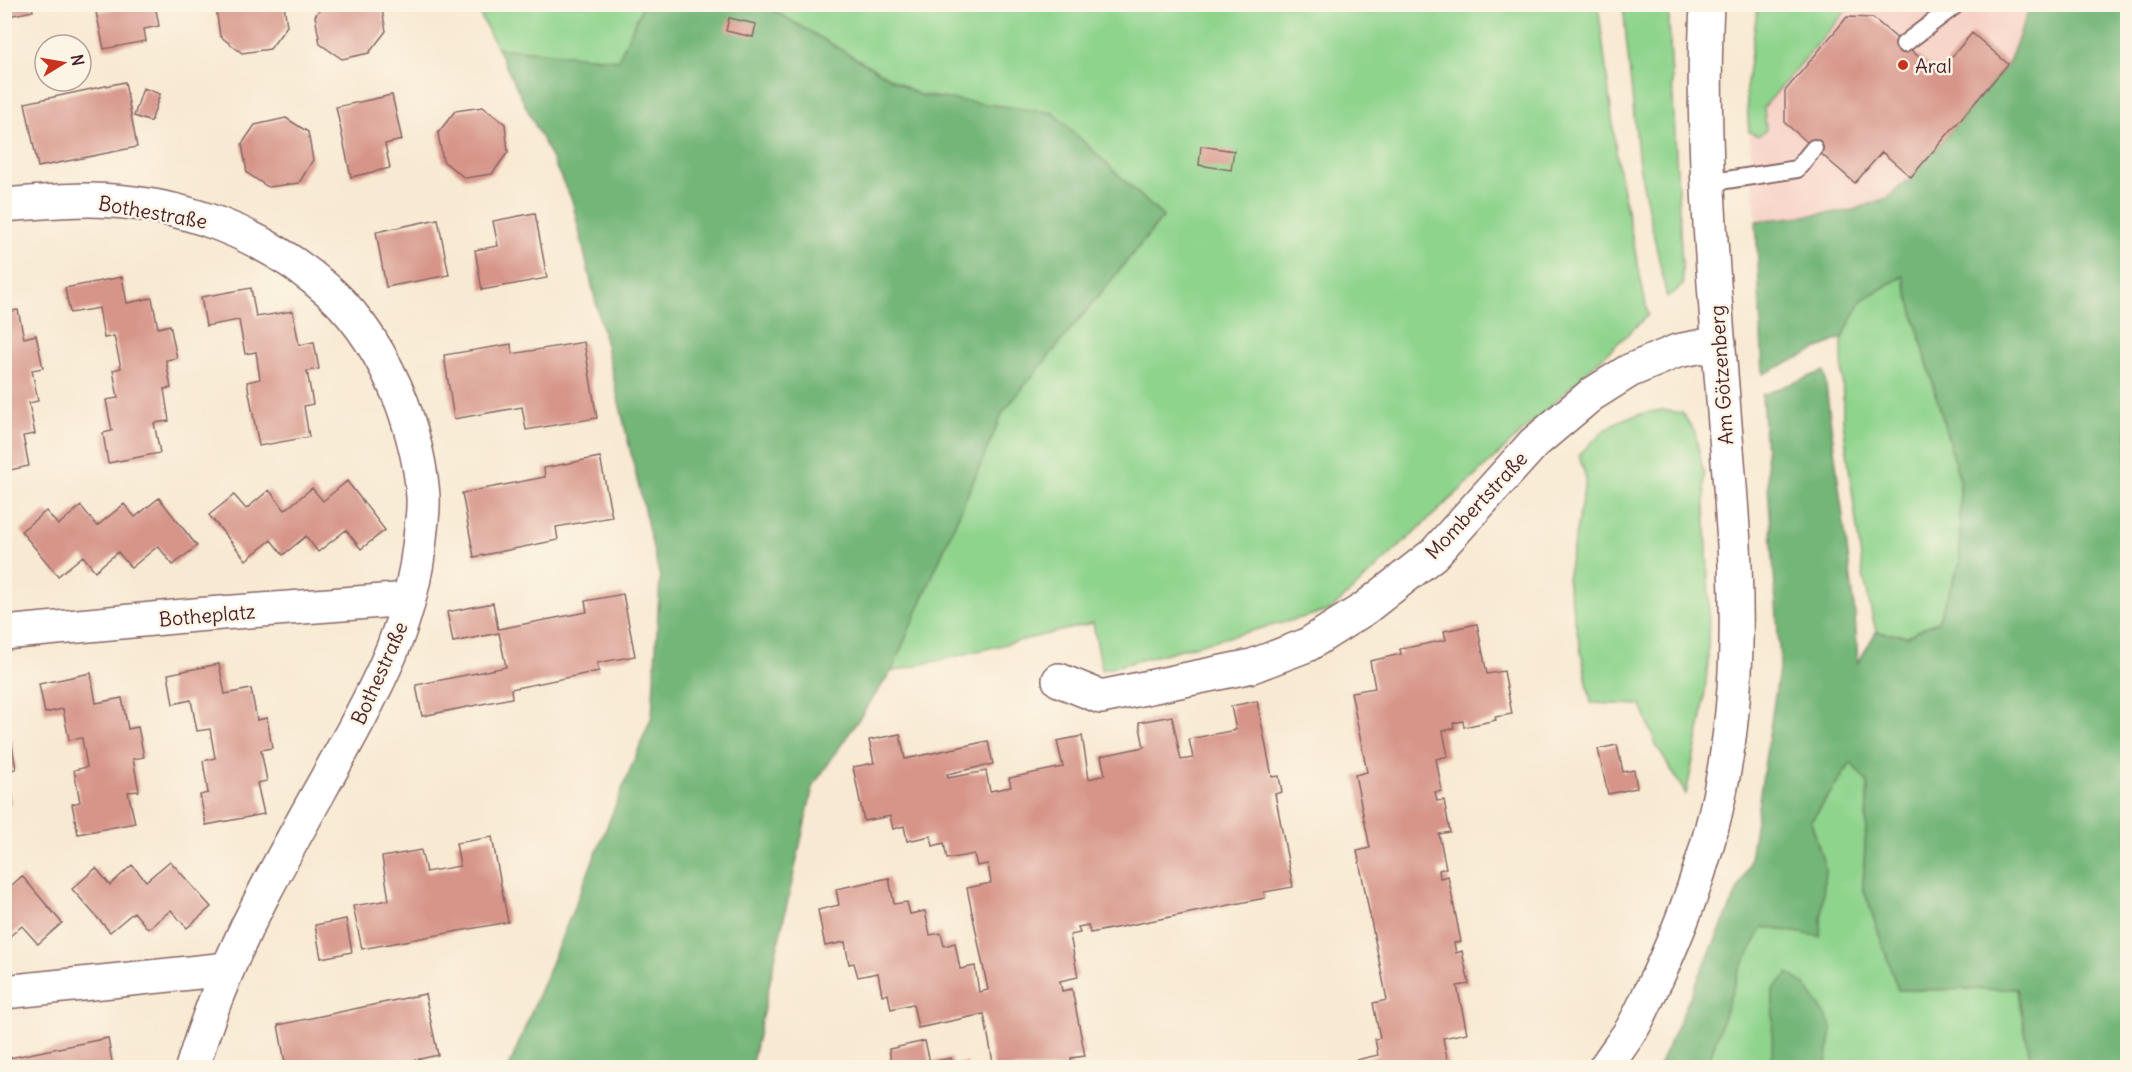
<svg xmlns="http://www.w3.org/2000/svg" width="2132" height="1072" font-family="Delius,sans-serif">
<rect width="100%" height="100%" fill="#fcf5e5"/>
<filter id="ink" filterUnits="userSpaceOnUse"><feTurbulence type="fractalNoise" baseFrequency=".0167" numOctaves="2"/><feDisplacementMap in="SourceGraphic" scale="12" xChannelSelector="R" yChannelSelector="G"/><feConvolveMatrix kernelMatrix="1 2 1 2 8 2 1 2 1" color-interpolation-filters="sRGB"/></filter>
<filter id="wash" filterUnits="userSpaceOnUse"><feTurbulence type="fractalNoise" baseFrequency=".008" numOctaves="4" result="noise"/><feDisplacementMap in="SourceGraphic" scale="24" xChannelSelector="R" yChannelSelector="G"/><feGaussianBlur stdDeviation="1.35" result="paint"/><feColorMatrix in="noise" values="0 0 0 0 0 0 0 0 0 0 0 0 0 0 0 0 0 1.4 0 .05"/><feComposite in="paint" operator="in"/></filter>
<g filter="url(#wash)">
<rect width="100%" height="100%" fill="#f8e9d2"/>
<path fill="#f7d1c6" d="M 1758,5 L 2031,5 L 2008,64 L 1911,177 L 1887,198 L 1850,211 L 1756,221 L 1746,89 Z"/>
<path fill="#8fd48d" stroke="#6c7a5c" stroke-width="1.5" d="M 475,5 L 643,5 L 619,60 L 497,48 Z
M 746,5 L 1598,5 L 1618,166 L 1648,315 L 1331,610 L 1102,670 L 1093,623 L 891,672 L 1003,412 L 1163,217 L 1053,113 L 919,95 L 773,10 Z
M 1623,5 L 1668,5 L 1683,285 L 1667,298 L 1639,165 Z
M 1758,5 L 1851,5 L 1764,107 L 1766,130 L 1758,136 L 1749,132 L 1746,89 Z
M 1903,276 L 1960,481 L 1960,563 L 1938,621 L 1907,636 L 1876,632 L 1863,574 L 1843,421 L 1842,338 L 1862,300 Z
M 1662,410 L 1682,413 L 1695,432 L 1704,475 L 1709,599 L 1708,662 L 1702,717 L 1686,794 L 1657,747 L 1641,705 L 1591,703 L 1567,579 L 1586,479 L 1579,455 C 1611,423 1616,417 1662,410 Z
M 1851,763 L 1868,782 L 1863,887 L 1898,990 L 2017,989 L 2032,1067 L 1825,1067 L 1832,1030 L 1772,1062 L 1769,1067 L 1688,1068 L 1710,1058 L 1738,973 L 1763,927 L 1820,936 L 1825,868 L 1811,821 Z"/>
<path fill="#73b678" stroke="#5e6a52" stroke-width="1.5" d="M 746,4 L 773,10 L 919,95 L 1053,113 L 1163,217 L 1003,412 L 891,672 L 813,786 L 751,1067 L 509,1067 L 652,716 L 660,578 L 572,200 L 497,48 L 618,60 L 643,5 Z
M 2031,5 L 2127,5 L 2127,1067 L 2032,1067 L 2017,989 L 1898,990 L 1863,887 L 1868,783 L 1851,763 L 1811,821 L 1825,868 L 1820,936 L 1763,927 L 1738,973 L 1710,1058 L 1688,1067 L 1658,1068 L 1749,865 L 1780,663 L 1762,395 L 1824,371 L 1854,602 L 1858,663 L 1876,632 L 1907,636 L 1938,621 L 1960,563 L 1960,481 L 1903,276 L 1862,300 L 1842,338 L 1763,374 L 1756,221 L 1850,211 L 1887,198 L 1911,177 L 2008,64 Z
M 1788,973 L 1805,985 L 1826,1015 L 1832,1030 L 1825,1067 L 1769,1067 L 1772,1062 L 1773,990 Z"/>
<g id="blocks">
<path fill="#d7958a" d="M 4,4 L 32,4 L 33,11 L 4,17 Z
M 112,4 L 155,4 L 159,26 L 144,29 L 146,41 L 104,49 L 96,12 L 113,9 Z
M 218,4 L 284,4 L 287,26 L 270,49 L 242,53 L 220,36 L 216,8 Z
M 323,4 L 381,4 L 386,31 L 369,53 L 342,59 L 320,44 L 315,16 Z
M 1847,17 L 1873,18 L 1938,73 L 1972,33 L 2008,64 L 1911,177 L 1882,152 L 1855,183 L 1785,123 L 1785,91 Z
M 729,18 L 756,24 L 753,37 L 726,31 Z
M 125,82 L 137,147 L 38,167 L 25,103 Z
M 143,88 L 160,94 L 151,122 L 134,116 Z
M 392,95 L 402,140 L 385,144 L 390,168 L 351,177 L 336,107 Z
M 483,107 L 505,124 L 508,152 L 492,174 L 465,178 L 443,161 L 438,133 L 455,111 Z
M 286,118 L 308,132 L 313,160 L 299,183 L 268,187 L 247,173 L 242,144 L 255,125 Z
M 1201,146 L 1234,151 L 1231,170 L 1199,165 Z
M 535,213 L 547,278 L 482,290 L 475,250 L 498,246 L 493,221 Z
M 438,219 L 449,275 L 386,287 L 376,232 Z
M 122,277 L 127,303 L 152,298 L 158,328 L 170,325 L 177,358 L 166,360 L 171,388 L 164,389 L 169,421 L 154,423 L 160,453 L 108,463 L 103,433 L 112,431 L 106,400 L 118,398 L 113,370 L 121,368 L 114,336 L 104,338 L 99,308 L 70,313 L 65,288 Z
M 251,288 L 256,317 L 293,311 L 299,345 L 314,342 L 319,369 L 307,371 L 313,404 L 304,406 L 309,437 L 259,446 L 247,382 L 260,379 L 256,352 L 245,354 L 239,320 L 206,326 L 201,297 Z
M 18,310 L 24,338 L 36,335 L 43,368 L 32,370 L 38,401 L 29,403 L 35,434 L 23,436 L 29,466 L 5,471 L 5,312 Z
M 584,342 L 597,418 L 526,430 L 522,407 L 454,419 L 444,355 L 511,344 L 512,354 Z
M 600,457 L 612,517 L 556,527 L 558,540 L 474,557 L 462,493 L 545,477 L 544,468 Z
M 347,481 L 385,530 L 361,549 L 346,530 L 318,552 L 306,536 L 283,555 L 271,540 L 246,560 L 209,515 L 234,495 L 246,509 L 269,490 L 285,510 L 312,488 L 323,501 Z
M 159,498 L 197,546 L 173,565 L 158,546 L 131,568 L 118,552 L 95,571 L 83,556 L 58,576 L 21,531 L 46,511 L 58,525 L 81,506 L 97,526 L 124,504 L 135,517 Z
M 623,594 L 635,656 L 597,663 L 599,671 L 511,689 L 512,698 L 422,716 L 416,685 L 506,667 L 499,633 L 453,642 L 447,612 L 493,603 L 498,629 L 587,612 L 585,601 Z
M 1477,624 L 1487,674 L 1504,671 L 1512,714 L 1495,717 L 1496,720 L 1464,727 L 1463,721 L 1453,723 L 1454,728 L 1443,731 L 1448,756 L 1436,759 L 1442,791 L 1435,792 L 1437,801 L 1444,800 L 1450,832 L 1439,834 L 1446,868 L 1439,870 L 1440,878 L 1448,876 L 1461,942 L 1454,943 L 1456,953 L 1462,951 L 1469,984 L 1457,986 L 1467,1033 L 1443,1038 L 1449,1068 L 1322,1068 L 1378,1055 L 1375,1039 L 1380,1038 L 1373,1003 L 1387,1000 L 1357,851 L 1370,848 L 1355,775 L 1367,772 L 1351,692 L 1375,688 L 1370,661 L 1401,654 L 1400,649 L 1446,640 L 1444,631 Z
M 219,664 L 225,694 L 251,689 L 257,720 L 267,718 L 272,748 L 261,750 L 267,781 L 257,783 L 264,814 L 206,825 L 200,795 L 208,793 L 203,761 L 215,758 L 210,729 L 197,731 L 191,700 L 173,704 L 168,674 Z
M 91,673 L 96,703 L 122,698 L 128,729 L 138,727 L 144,757 L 133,759 L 139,791 L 128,792 L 135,823 L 78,834 L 72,804 L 80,802 L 74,770 L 87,767 L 82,738 L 69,740 L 63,709 L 45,713 L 39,684 Z
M 1257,701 L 1272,777 L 1279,776 L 1282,792 L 1275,794 L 1293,887 L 1264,892 L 1265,898 L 1090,933 L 1088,925 L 1078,927 L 1080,933 L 1070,935 L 1078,977 L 1060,981 L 1062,991 L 1072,989 L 1085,1056 L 1071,1058 L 1073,1068 L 994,1068 L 984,1014 L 918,1028 L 913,1004 L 891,1009 L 888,994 L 882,995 L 878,973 L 858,977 L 854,963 L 849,964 L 845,942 L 825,946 L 818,910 L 839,905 L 836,889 L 889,878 L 894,904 L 907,902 L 910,914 L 925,911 L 930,935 L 941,933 L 944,946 L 955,943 L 960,969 L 975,966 L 979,992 L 988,990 L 967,888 L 991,883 L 988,864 L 977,866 L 974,854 L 947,859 L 944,843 L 933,846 L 931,836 L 907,841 L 904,826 L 893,829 L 890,816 L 864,821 L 853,767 L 874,763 L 869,740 L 900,734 L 905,759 L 988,741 L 993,764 L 947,774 L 948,778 L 986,771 L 990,791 L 1011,787 L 1009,778 L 1063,767 L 1057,741 L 1082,736 L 1089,779 L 1105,775 L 1101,756 L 1144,747 L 1139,722 L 1172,716 L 1181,760 L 1193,758 L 1189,739 L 1236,730 L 1231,706 Z
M 11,739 L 16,769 L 4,771 L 4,741 Z
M 1617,745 L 1623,772 L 1634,770 L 1637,788 L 1608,794 L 1598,749 Z
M 4,772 L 11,803 L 4,804 Z
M 492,837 L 508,922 L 362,949 L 353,906 L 389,900 L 382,857 L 421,850 L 426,872 L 460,866 L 456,843 Z
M 170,861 L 211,907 L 187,928 L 171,910 L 148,929 L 134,912 L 110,932 L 72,889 L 96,868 L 110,885 L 132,865 L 146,881 Z
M 22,876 L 62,923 L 38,944 L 22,926 L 4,941 L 4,892 Z
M 346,919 L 352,952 L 321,958 L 315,925 Z
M 425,994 L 438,1055 L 380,1068 L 286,1068 L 278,1025 Z
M 108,1038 L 113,1068 L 4,1068 L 4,1059 Z
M 925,1041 L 930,1062 L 951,1058 L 953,1065 L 967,1062 L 968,1068 L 892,1068 L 889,1049 Z"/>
</g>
</g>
<g filter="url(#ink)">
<use href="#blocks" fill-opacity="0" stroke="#876665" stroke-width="1.5"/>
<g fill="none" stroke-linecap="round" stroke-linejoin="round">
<g stroke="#876665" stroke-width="20">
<path id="lane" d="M 1904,44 L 1957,4
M 1707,183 L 1797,169 L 1814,148"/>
</g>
<g stroke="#876665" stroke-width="36">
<path id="street" d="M 4,205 C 33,203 61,200 89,200 C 180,201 263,232 331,293 C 363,322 386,363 402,403 C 413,434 421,464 423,497 C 424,511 421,525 420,539 C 412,619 382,678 344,747 C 317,796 289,845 263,895 C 234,950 210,1008 192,1068
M 4,633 L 195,615 L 409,599
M 1059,680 L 1101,697 L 1252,666 L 1307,645 L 1364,609 L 1434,554 L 1534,443 L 1591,395 L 1629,371 L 1677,351 L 1719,343
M 4,992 L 228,969
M 1605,1068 C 1613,1056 1622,1044 1630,1032 C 1641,1015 1648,995 1657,978 C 1701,884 1727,792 1734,688 C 1740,605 1733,520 1726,437 C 1715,293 1700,149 1707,4"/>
</g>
<use href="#lane" stroke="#fff" stroke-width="16"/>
<use href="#street" stroke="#fff" stroke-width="33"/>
</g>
</g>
<circle fill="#c8321e" stroke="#fcf5e5" stroke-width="2" cx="1903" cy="65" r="6"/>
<g text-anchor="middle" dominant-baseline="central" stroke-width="5" stroke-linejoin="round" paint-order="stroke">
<g font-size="20" fill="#4a1f2b" stroke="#fcf5e5" text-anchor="start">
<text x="1915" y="65">Aral</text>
</g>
<g font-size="20" fill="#4a1f2b" stroke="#fcf5e5">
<text transform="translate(153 212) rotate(10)">Bothestraße</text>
<text transform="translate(1721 375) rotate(-94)">Am Götzenberg</text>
<text transform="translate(1476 505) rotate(-47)">Mombertstraße</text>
<text transform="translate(207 615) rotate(-5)">Botheplatz</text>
<text transform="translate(379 673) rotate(-66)">Bothestraße</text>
</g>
</g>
<rect width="2132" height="1072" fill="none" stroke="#fcf5e5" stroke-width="24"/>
<g transform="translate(63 63) rotate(79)"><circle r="28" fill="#fcf5e5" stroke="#b59f9b" stroke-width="1.5"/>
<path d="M0-4.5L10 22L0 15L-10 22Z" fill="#c8321e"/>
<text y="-9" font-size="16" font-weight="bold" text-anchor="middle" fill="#4a1f2b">N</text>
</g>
</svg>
